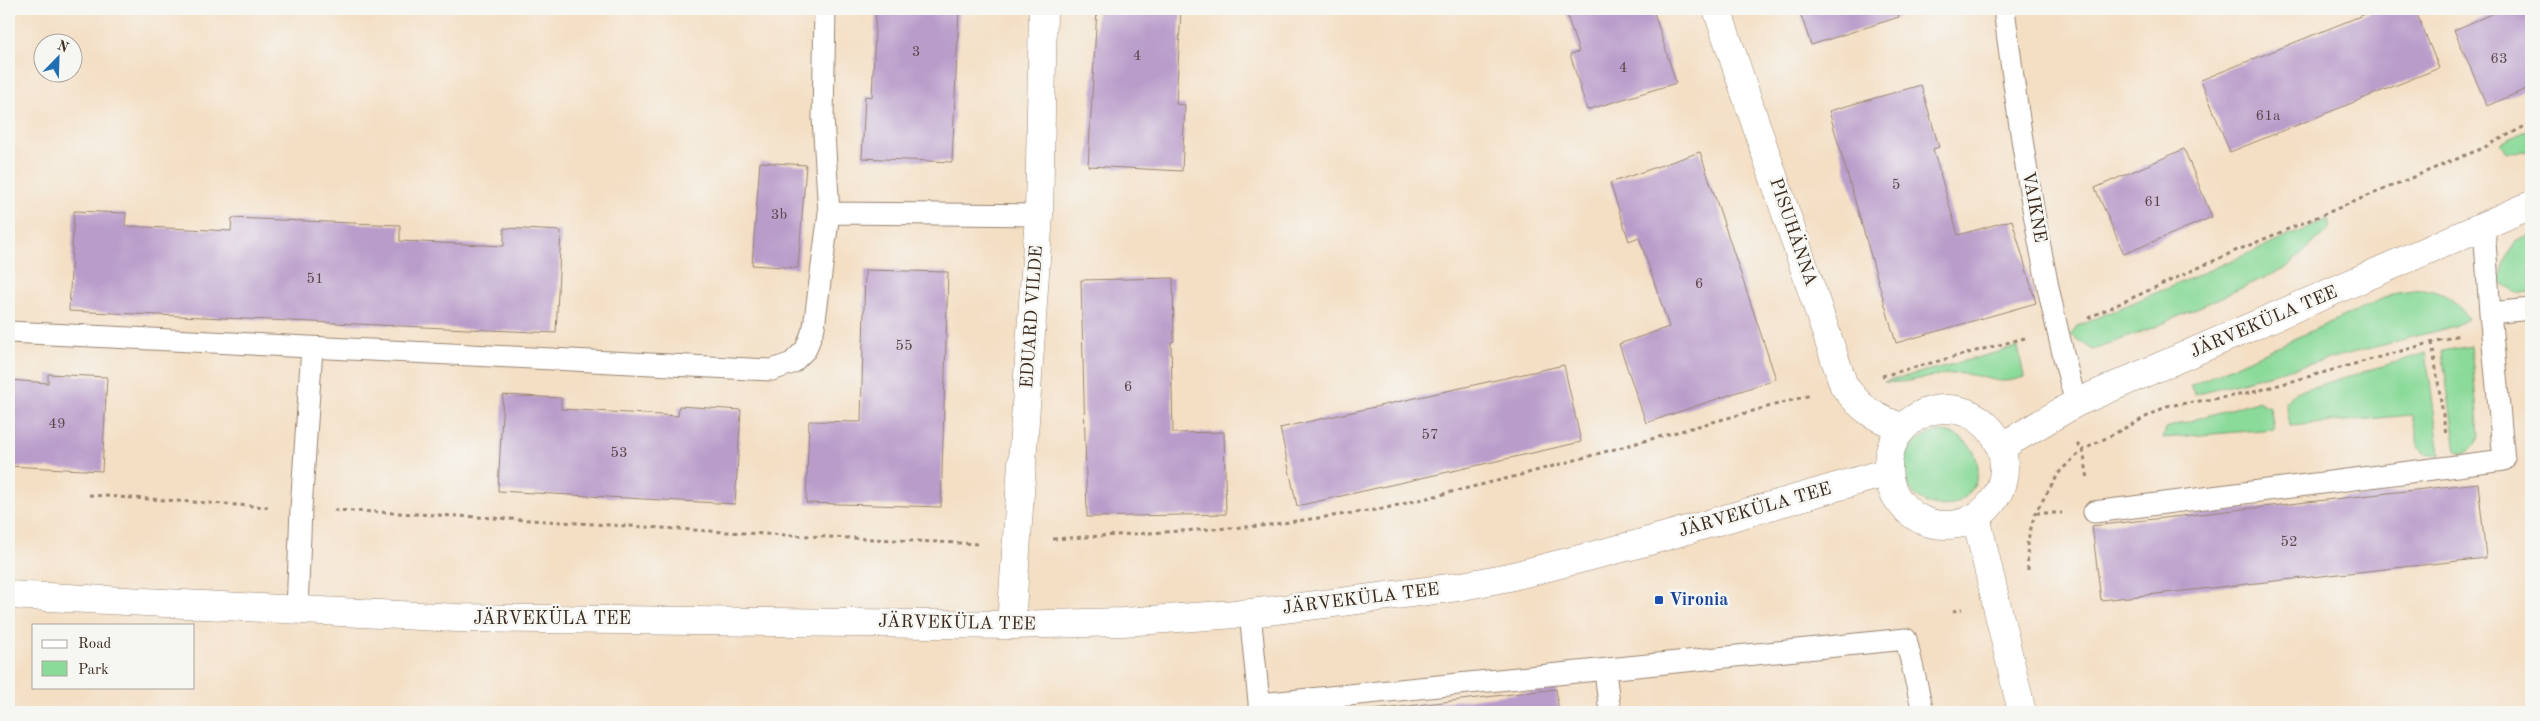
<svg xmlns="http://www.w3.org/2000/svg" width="2540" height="721" font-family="'Old Standard TT',serif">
<rect width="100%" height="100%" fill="#f6f6f2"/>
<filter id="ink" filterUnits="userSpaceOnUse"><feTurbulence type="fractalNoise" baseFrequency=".02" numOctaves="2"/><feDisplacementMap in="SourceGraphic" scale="10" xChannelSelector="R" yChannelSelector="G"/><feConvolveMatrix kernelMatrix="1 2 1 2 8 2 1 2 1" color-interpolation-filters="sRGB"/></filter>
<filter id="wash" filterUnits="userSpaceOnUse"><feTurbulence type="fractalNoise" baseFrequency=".0096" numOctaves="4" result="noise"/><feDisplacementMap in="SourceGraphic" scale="20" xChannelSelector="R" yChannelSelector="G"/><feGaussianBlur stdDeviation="1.12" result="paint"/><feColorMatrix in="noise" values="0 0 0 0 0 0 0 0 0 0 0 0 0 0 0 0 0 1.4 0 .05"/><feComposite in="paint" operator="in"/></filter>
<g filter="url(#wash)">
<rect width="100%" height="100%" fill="#f4dfc4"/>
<path fill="#8ada99" stroke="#62825c" d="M 2531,128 L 2531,151 L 2507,152 L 2501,143 Z
M 2329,219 L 2329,229 L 2286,268 L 2155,327 L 2093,350 L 2071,335 L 2076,327 Z
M 2531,235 L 2531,292 L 2519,293 L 2501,283 L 2503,265 L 2515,242 Z
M 2423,289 C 2445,292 2456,300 2468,319 L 2455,326 L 2195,394 L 2190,386 L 2397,292 Z
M 2471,346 L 2479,435 C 2477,445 2473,450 2464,453 L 2456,451 L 2442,351 Z
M 2018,347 L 2024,377 C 2001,385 1993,379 1972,375 C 1942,369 1913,385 1884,382 Z
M 2426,353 L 2440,455 L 2424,453 L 2418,444 L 2412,415 L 2290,426 L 2286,402 L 2293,393 Z
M 2257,401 L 2270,407 L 2274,429 L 2163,438 L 2166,428 Z
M1904 469a37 37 0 1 1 74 0a37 37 0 1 1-74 0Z"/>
<g id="blocks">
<path fill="#b99cca" d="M 876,9 L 959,9 L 952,162 L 862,158 L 865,96 L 872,97 Z
M 1097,9 L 1181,9 L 1176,104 L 1185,105 L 1182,171 L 1088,166 Z
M 1565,9 L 1653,9 L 1676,83 L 1587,110 L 1570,54 L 1579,52 Z
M 1799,9 L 1896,9 L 1899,17 L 1811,45 Z
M 2378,9 L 2415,9 L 2439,68 L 2230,152 L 2201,80 Z
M 2503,9 L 2531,9 L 2531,87 L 2487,106 L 2454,30 Z
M 1921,85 L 1939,147 L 1933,149 L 1958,235 L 2012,220 L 2036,303 L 1896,343 L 1829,111 Z
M 2184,149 L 2212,217 L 2124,254 L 2095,188 Z
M 1700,152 L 1776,379 L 1646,423 L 1619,344 L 1669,327 L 1639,237 L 1629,241 L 1610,183 Z
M 760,162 L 806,165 L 798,268 L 752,265 Z
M 74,211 L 126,213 L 125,226 L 231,231 L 232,218 L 400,225 L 400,241 L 504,246 L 504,228 L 561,231 L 556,333 L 69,311 Z
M 865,270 L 948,272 L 941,507 L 806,503 L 809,421 L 861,422 Z
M 1173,278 L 1174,341 L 1171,342 L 1173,433 L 1224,432 L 1226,514 L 1087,517 L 1081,280 Z
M 1564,365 L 1581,442 L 1297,506 L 1280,428 Z
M 48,374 L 107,377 L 102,471 L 9,466 L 9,380 L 48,383 Z
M 503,395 L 561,398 L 561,409 L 678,416 L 679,406 L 741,410 L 735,504 L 498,491 Z
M 2478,483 L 2486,558 L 2101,600 L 2092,526 Z
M 1556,689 L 1559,712 L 1365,712 L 1365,711 Z"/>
</g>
</g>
<g filter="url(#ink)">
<use href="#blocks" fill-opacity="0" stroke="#988471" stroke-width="1"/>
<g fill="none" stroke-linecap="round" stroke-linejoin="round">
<g stroke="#988471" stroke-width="23">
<path id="service" d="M 2004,9 C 2021,141 2040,274 2076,403
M 829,213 L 1039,215
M 2484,227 L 2490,313 L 2531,309
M 9,332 L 772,370 L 792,363 L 806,349 L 814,327 L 829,213 L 823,118 L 825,9
M 2094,512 L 2504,460 L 2490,313
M 297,610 L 301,509 L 312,348
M 1250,613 L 1260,712
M 1605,671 L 1610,712
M 1259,704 L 1906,639 L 1923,712"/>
</g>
<g stroke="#988471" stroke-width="29">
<path id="minor" d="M 1717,9 L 1844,386 C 1863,411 1874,417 1903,428
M 1976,517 L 2022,712
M 1011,625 L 1039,215 L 1043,9"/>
</g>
<g stroke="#988471" stroke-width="29">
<path id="secondary" d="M1888 467a58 58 0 1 1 116 0a58 58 0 1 1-116 0Z
M 2001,447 L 2076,403 L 2531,205
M 9,595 L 458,618 L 1011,625 L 1123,622 L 1250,613 L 1341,602 L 1457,587 L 1509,577 L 1642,543 L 1888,472"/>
</g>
<path stroke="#988471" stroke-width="3" stroke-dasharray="4 4" stroke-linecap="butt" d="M 2088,318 L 2233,252 L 2483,148 L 2531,123
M 2432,342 L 2446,435
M 1882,376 L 2025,338
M 2077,444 L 2083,450 L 2088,479
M 89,495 L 268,507
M 334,510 L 478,517 L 744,533 L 980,544
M 2036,513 L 2062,513
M 1053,539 L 1261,526 L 1382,509 L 1517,476 L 1811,395
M 2028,570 L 2027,543 L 2035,513 L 2061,470 L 2083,450 L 2167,406 L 2246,394 L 2459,335
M 1953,611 L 1962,609"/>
<use href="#service" stroke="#fff" stroke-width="21"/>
<use href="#minor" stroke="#fff" stroke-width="28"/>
<use href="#secondary" stroke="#fff" stroke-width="28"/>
</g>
</g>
<rect fill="#1a4fb4" stroke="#f6f6f2" stroke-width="2" x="1654" y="595" width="10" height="10" rx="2.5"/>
<g text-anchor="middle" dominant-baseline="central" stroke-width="5" stroke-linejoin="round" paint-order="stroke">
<g font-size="15" fill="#5a4649">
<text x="916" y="52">3</text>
<text x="1137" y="56">4</text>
<text x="2499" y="59">63</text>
<text x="1623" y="68">4</text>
<text x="2268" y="116">61a</text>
<text x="1896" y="185">5</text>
<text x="2153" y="202">61</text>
<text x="779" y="215">3b</text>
<text x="315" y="279">51</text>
<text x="1699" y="284">6</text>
<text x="904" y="346">55</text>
<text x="1128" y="387">6</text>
<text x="57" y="424">49</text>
<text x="1430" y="435">57</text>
<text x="619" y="453">53</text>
<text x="2289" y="542">52</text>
</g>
<g font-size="18" fill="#3b2a1e" stroke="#f6f6f2">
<text transform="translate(2034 207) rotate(80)">VAIKNE</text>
<text transform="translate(1793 232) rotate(71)">PISUHÄNNA</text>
<text transform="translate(1032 317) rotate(-86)">EDUARD VILDE</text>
<text transform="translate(2264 322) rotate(-23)">JÄRVEKÜLA TEE</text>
<text transform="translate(1755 510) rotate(-16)">JÄRVEKÜLA TEE</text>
<text transform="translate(1361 599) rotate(-7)">JÄRVEKÜLA TEE</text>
<text x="552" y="619">JÄRVEKÜLA TEE</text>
<text transform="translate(957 623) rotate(1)">JÄRVEKÜLA TEE</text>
</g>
<g font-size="18" font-weight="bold" fill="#164399" stroke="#f6f6f2" text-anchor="start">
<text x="1669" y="600">Vironia</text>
</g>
</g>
<rect width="2540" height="721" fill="none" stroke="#f6f6f2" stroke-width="30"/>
<rect x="32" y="624" width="162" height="65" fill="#f6f6f2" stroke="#aba49d"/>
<rect x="42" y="640" width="25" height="8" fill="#ffffff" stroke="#aba49d"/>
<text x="78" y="648" font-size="15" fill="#3b2a1e">Road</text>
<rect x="42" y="661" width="25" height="15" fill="#8ada99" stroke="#aba49d"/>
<text x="78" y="674" font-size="15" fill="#3b2a1e">Park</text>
<g transform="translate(58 58) rotate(23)"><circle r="24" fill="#f6f6f2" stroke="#aba49d"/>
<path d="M0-4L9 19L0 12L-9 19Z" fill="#1f6fb2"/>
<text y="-8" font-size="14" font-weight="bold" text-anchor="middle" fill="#3b2a1e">N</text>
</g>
</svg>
